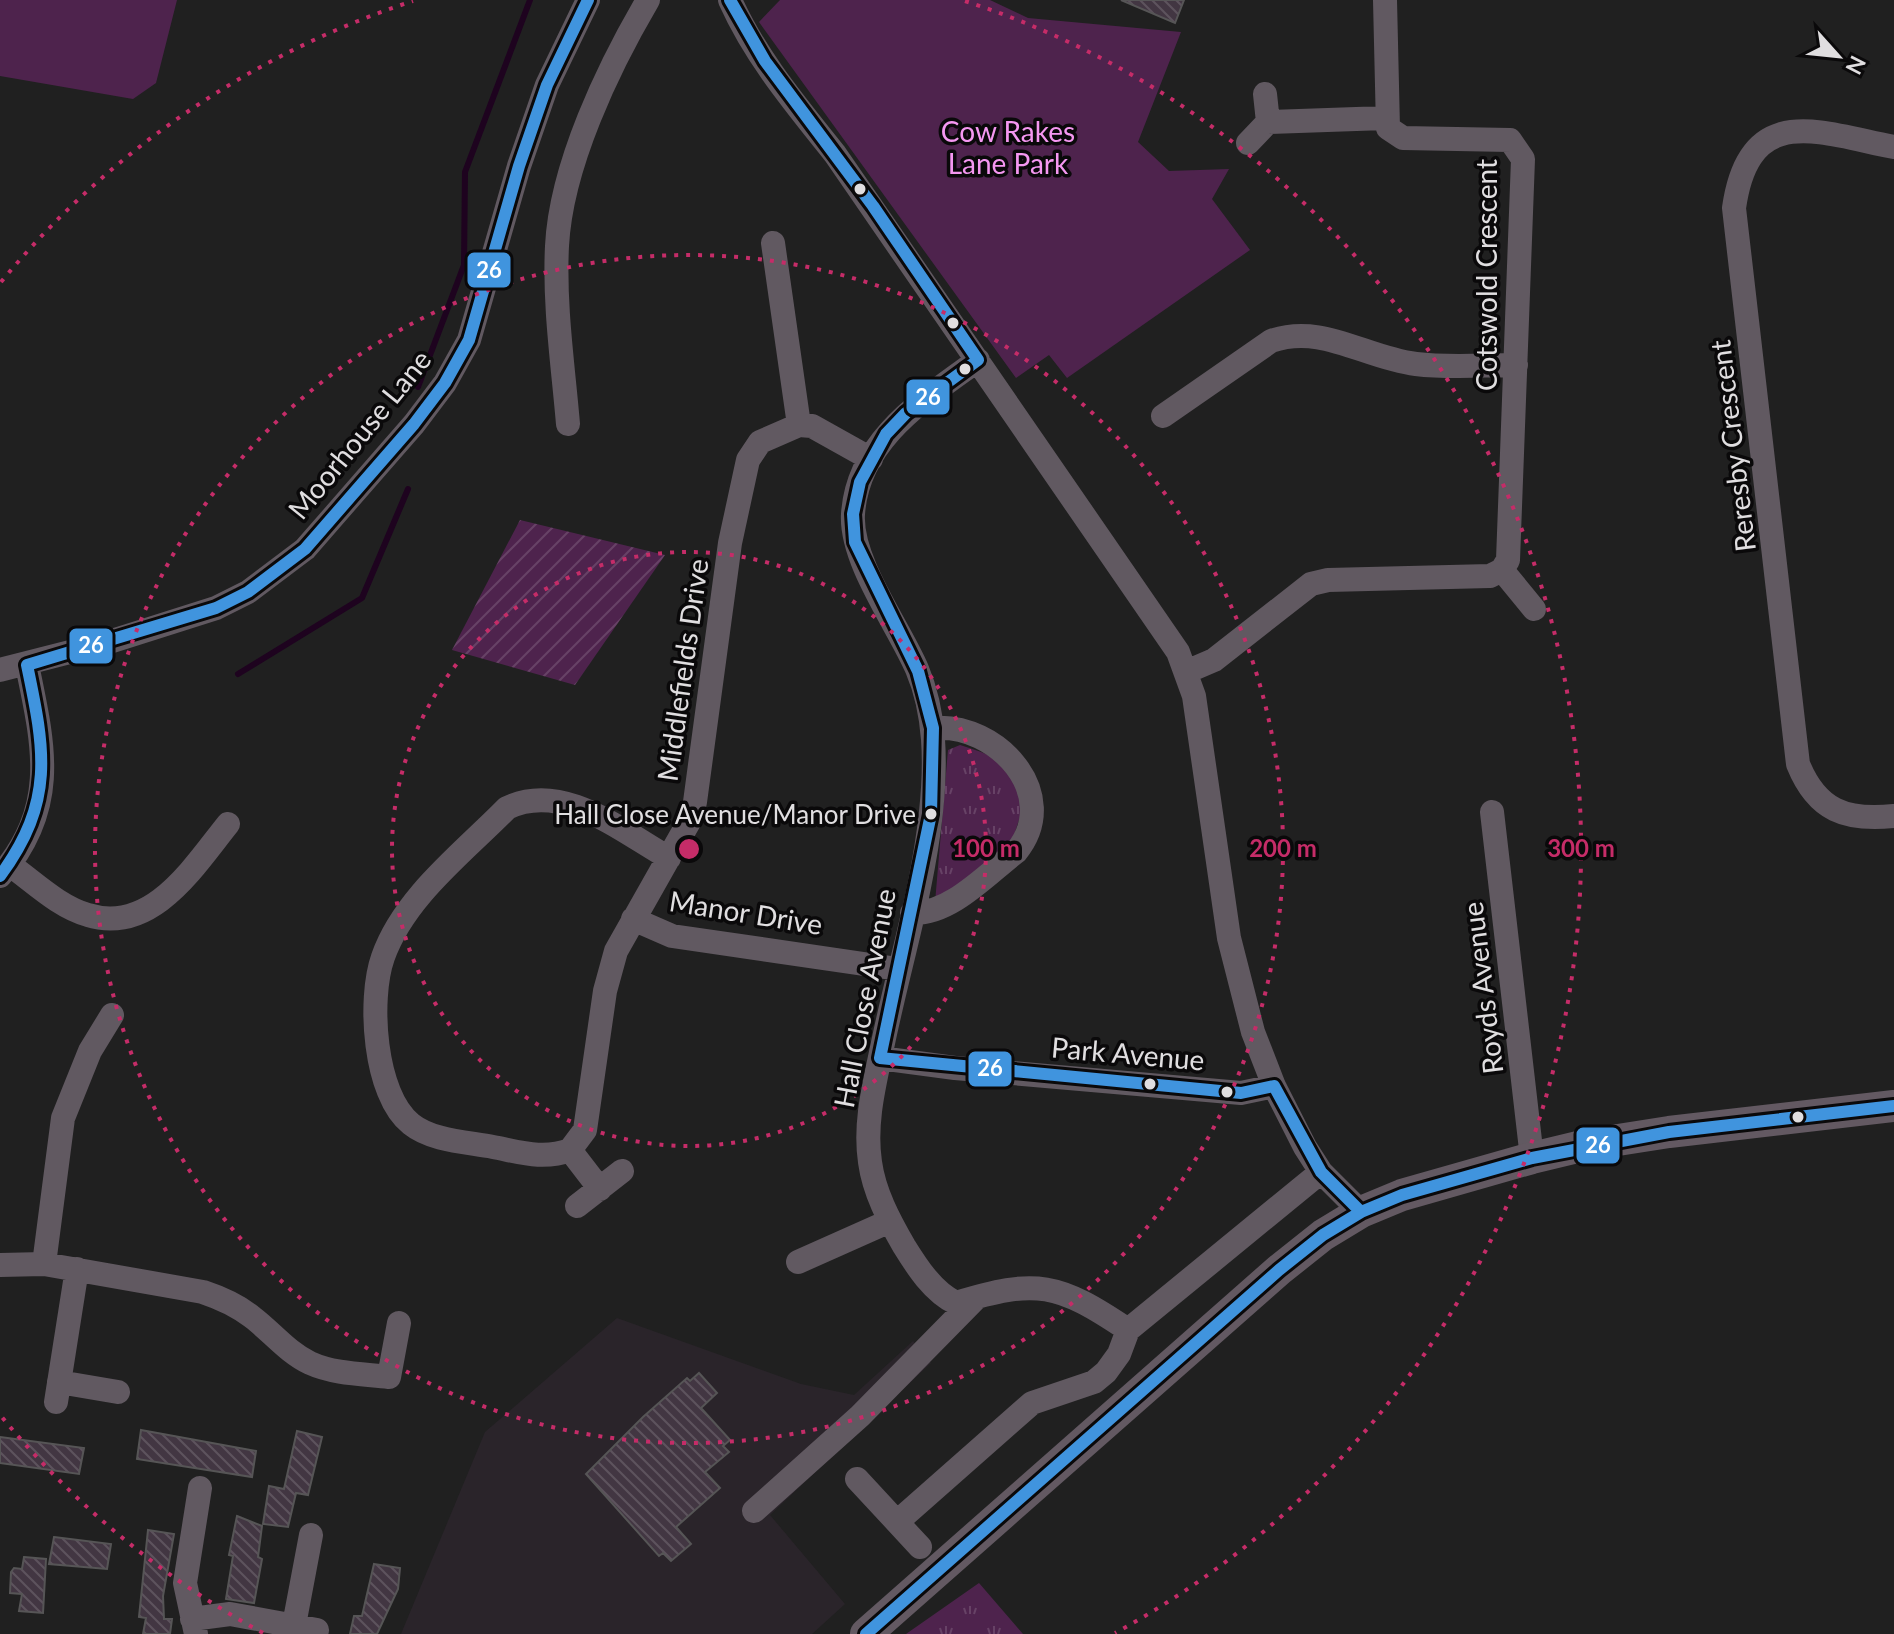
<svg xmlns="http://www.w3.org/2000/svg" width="1894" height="1634" font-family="Lato,sans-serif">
<defs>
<pattern id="grass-tufts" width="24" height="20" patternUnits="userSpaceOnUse" patternTransform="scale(2)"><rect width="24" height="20" fill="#4e234d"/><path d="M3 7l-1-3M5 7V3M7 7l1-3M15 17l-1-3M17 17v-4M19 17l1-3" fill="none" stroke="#674266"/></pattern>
<pattern id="garden-furrows" width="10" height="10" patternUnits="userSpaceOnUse" patternTransform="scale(2)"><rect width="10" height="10" fill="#4e234d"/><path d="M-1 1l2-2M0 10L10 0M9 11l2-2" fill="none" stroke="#674266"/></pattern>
<pattern id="building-back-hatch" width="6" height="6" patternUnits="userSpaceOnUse" patternTransform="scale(2)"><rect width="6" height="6" fill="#423642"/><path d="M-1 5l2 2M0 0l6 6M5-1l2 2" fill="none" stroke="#5d535d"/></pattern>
</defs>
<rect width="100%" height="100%" fill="#202020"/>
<path fill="#2a242a" d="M 617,1318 L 801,1384 L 854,1395 L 913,1341 L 931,1363 L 770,1515 L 845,1604 L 812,1634 L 401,1634 L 485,1432 Z"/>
<path fill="url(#grass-tufts)" d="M 960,745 C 1003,758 1005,763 1025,802 L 1011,844 L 935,903 L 948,750 Z
M 979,1583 L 1023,1634 L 906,1634 Z"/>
<path fill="#4e234d" d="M 0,0 L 177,0 L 156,83 L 133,99 L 0,76 Z
M 780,0 L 990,0 L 1028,18 L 1181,32 L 1138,142 L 1169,171 L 1229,169 L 1212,199 L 1250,250 L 1067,378 L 1049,355 L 1016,378 L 759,22 Z"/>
<path fill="url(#garden-furrows)" d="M 520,520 L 665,555 L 575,685 L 452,650 Z"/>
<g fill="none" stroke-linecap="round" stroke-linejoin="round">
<path stroke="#1e031f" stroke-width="6" d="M 418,387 L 464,265 L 465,172 L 530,0
M 238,674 L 362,598 L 408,489"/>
</g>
<path fill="url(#building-back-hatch)" stroke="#565556" stroke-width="2" d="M 1121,0 L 1184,0 L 1175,23 Z
M 699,1373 L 717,1393 L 701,1408 L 730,1440 L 723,1446 L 729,1452 L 705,1472 L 720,1488 L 676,1527 L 691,1544 L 671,1561 L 663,1553 L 659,1556 L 586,1474 L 643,1417 L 687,1378 L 690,1381 Z
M 141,1430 L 256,1451 L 252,1477 L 137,1459 Z
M 297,1431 L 322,1437 L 308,1495 L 296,1493 L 288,1527 L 263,1524 L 269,1486 L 284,1489 Z
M 0,1437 L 84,1448 L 79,1474 L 0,1463 Z
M 237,1516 L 262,1526 L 258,1557 L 262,1559 L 254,1603 L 226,1599 L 233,1556 L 229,1555 Z
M 148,1530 L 174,1534 L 163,1596 L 164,1619 L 172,1619 L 170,1634 L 143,1634 L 146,1618 L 139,1617 Z
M 54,1537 L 111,1544 L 107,1569 L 49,1564 Z
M 24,1557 L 46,1559 L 43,1613 L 19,1611 L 22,1594 L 10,1593 L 11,1572 L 14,1568 L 22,1569 Z
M 374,1564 L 400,1568 L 398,1589 L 377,1634 L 350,1634 L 354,1616 L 362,1616 Z"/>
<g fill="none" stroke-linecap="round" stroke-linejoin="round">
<path stroke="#615961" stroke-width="24" d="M 730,0 C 756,58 796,105 835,154 L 1178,652 L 1194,696 L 1229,938 L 1253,1032 L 1274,1086 L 1305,1147 L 1321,1172 L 1361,1212
M 1268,122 L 1385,118
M 1248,143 L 1268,122 L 1265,94
M 1894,147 C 1817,132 1749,102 1734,208 L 1798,764 C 1817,811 1846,821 1894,816
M 773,243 L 799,425
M 978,360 C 925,399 858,439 853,514 C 850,561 898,625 917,669 C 936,714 936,764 931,812 C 923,889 899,966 883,1043 C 875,1082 864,1122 870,1162 C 874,1192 889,1220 904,1246 C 917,1267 933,1292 956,1303 C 1037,1278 1058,1283 1128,1330
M 1163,416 L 1271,341 C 1322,323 1365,358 1416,364 C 1449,368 1483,365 1516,365
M 568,424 C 563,365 554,305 557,246 C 561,166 608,68 648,0
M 1502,570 L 1534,609
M 0,670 L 109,642 L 216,608 L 248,592 L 305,549 L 414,424 L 445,383 L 469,340 L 519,166 L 547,85 L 588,0
M 1186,672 L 1214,660 L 1311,584 L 1328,580 L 1490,576 L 1502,570 L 1508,560 L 1523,159 L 1510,140 L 1403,138 L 1388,128 L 1385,0
M 1492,812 L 1532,1158
M 10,865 C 34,882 59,907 88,915 C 152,935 194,866 228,824
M 0,876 C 59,807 44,747 27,665
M 912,913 C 950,915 987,874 1016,852 C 1063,795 997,722 933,728
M 633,919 L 672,936 L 898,969
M 880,1058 L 955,1068 L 1241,1093 L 1274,1086
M 570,1150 C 543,1160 520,1152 493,1147 C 467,1142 432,1141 411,1124 C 374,1095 368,999 383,957 C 404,897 464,852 507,808 C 563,781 621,831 669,858
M 600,1189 L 570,1150 L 585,1130 L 605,991 L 616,951 L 690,820 L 695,802 L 730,543 L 748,460 L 760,442 L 799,425 L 812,426 L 871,459
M 577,1206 L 622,1171
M 798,1262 L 890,1221
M 44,1264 L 63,1118 L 90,1051 L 112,1015
M 0,1265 L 44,1264 L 203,1292 C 221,1298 237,1305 252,1317 C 272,1332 287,1352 310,1363 C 334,1374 363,1374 389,1377 L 399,1323
M 59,1382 L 118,1392
M 56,1402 L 77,1269
M 857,1479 L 920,1547
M 754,1511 L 860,1416 L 976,1298
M 897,1522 L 1032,1403 L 1094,1382 L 1106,1372 L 1119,1354 L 1128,1330 L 1321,1172
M 192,1619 L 230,1614 L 317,1630
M 294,1625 L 311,1535
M 196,1634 L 185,1583 L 200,1488"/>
<path stroke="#635962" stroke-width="32" d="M 866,1634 L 1279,1270 L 1323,1235 L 1361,1212 L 1402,1195 L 1532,1158 L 1586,1145 L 1669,1132 L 1894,1106"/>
<g stroke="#0a090a" stroke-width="18">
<path id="bus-1" d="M 730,0 L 765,61 L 873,206 L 978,360 L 906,413 L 886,434 L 860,482 L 853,514 L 855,542 L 918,671 L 933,728 L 931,814 L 880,1058 L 1241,1093 L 1274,1086 L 1321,1172 L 1361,1212
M 0,876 C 55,801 45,751 27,665 L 216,608 L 248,592 L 305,549 L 414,424 L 445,383 L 469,340 L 519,166 L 547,85 L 588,0
M 866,1634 L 1279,1270 L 1323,1235 L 1361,1212 L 1402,1195 L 1532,1158 L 1669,1132 L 1894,1106"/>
</g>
<use href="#bus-1" stroke="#4094de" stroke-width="12"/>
</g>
<g fill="none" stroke="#c52c68" stroke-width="4" stroke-dasharray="4 8">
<circle cx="689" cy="849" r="297"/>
<circle cx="689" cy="849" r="594"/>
<path d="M263 1633A892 892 0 0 1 1 1416M1 282A892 892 0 0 1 413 1M965 1A892 892 0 0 1 1115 1633"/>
</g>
<g fill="#e0dee0" stroke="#0a090a" stroke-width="3">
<circle cx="860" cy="189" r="7"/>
<circle cx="953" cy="323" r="7"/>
<circle cx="965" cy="369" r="7"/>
<circle cx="931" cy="814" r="7"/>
<circle cx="1150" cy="1084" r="7"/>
<circle cx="1227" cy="1092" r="7"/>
<circle cx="1798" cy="1117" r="7"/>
</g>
<g text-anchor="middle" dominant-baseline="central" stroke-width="7" stroke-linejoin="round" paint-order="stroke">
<g font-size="26" fill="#e0dee0" stroke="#0a090a" text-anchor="end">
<text x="916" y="814">Hall Close Avenue/Manor Drive</text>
</g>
<g font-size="28" fill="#f597f1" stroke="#0a090a">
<text x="1008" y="131">Cow Rakes<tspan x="1008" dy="32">Lane Park</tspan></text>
</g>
<g font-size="28" fill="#e0dee0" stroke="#0a090a">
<text transform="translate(1486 275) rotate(-90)">Cotswold Crescent</text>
<text transform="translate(359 434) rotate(-51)">Moorhouse Lane</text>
<text transform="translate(1732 446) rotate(-97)">Reresby Crescent</text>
<text transform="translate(682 670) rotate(-82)">Middlefields Drive</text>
<text transform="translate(746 912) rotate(9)">Manor Drive</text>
<text transform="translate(1482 988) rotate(-97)">Royds Avenue</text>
<text transform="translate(864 998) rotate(-79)">Hall Close Avenue</text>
<text transform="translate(1128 1053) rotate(5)">Park Avenue</text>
</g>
</g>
<circle cx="689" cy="849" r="12" fill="#c52c68" stroke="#0a090a" stroke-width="4"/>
<g font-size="24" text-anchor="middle" font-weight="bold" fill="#c52c68" stroke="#0a090a" stroke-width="7" stroke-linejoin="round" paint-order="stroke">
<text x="986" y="857">100 m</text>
<text x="1283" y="857">200 m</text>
<text x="1581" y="857">300 m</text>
</g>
<g stroke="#0a090a" stroke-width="3">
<rect x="466" y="251" width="46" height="38" rx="8" fill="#4094de"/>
<rect x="905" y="378" width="46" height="38" rx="8" fill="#4094de"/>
<rect x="68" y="627" width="46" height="38" rx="8" fill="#4094de"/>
<rect x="967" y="1050" width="46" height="38" rx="8" fill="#4094de"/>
<rect x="1575" y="1126" width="46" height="39" rx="8" fill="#4094de"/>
</g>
<g font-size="22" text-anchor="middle" font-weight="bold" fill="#fff">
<text x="489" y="278">26</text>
<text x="928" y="405">26</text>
<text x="91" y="653">26</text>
<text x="990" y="1076">26</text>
<text x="1598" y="1153">26</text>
</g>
<g transform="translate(1838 56) rotate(117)" stroke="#0a090a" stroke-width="6" paint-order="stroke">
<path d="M0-6L14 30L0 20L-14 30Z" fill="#e0dee0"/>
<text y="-12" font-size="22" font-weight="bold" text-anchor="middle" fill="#e0dee0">N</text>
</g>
</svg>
